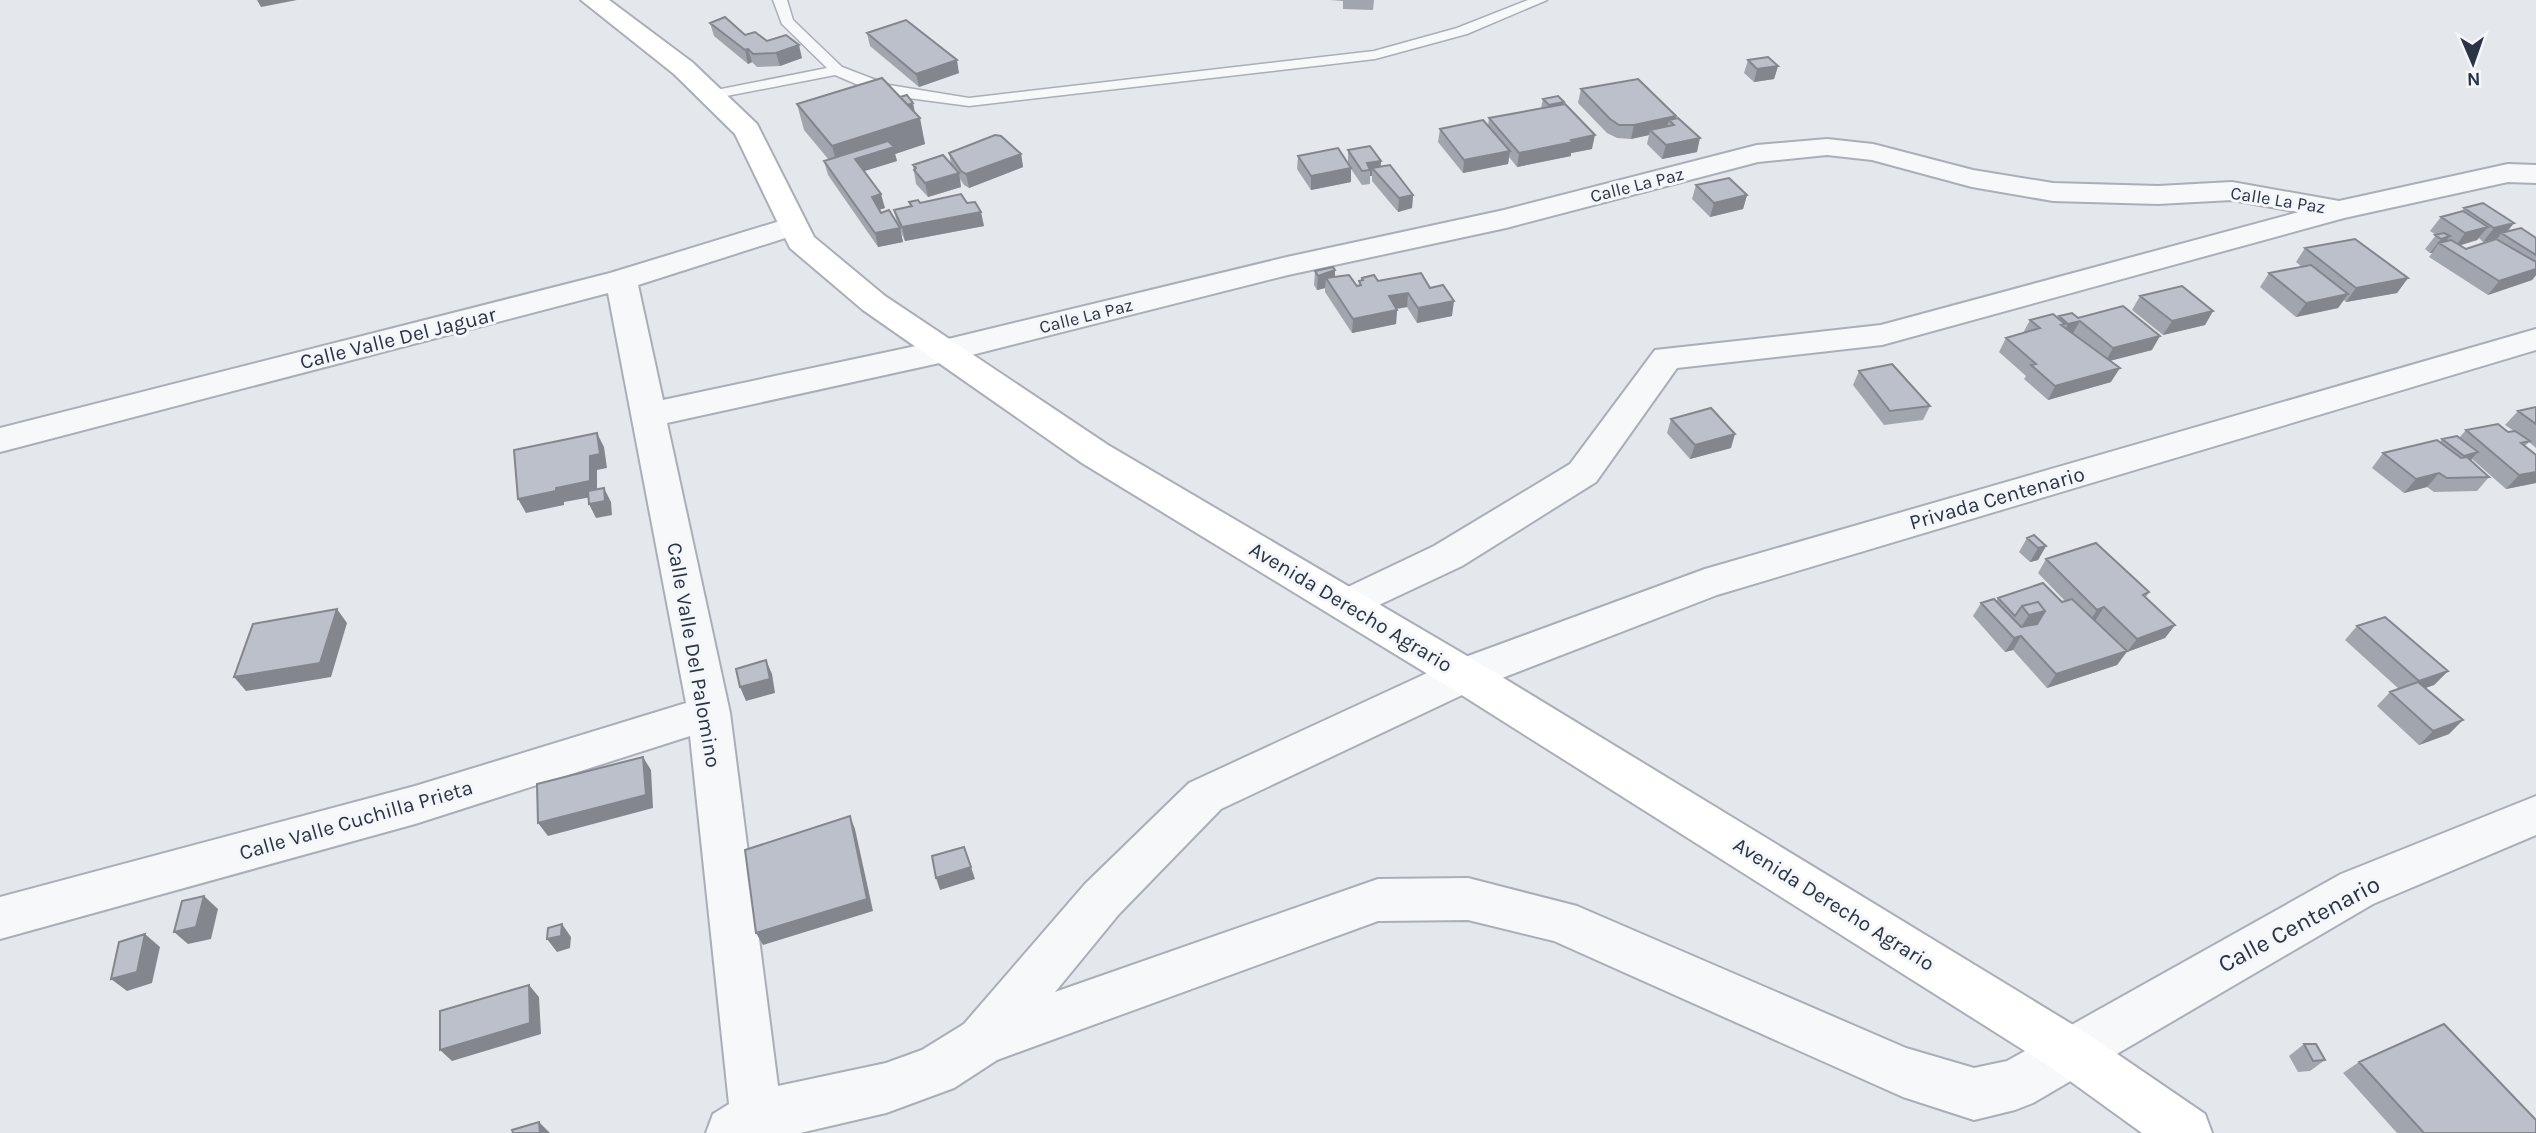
<svg xmlns="http://www.w3.org/2000/svg" width="2536" height="1133" font-family="Karla,sans-serif">
<rect width="100%" height="100%" fill="#e4e7ec"/>
<g fill="none" stroke-linecap="round" stroke-linejoin="round">
<g stroke="#a9aeb7" stroke-width="3">
<path id="lane" d="M 773,0 L 787,0 L 793,20 L 842,67 L 889,85 L 969,98 L 1374,51 L 1457,28 L 1528,0 L 1547,0 L 1467,34 L 1375,59 L 969,106 L 901,97 L 863,87 L 835,75 L 711,99 L 706,98 L 704,95 L 706,92 L 827,68 L 782,24 Z"/>
</g>
<g stroke="#a9aeb7" stroke-width="4">
<path id="street" d="M 1827,139 L 1873,144 L 1973,170 L 2053,183 L 2158,186 L 2232,182 L 2339,201 L 2508,164 L 2536,165 L 2536,183 L 2508,182 L 2344,218 L 1882,345 L 1677,368 L 1596,482 L 1462,566 L 1347,620 L 1333,616 L 1327,605 L 1333,594 L 1434,546 L 1570,464 L 1655,350 L 1881,325 L 2299,212 L 2232,200 L 2158,204 L 2053,201 L 1972,187 L 1872,160 L 1827,155 L 1758,162 L 1506,228 L 1288,275 L 944,362 L 667,423 L 730,713 L 778,1086 L 886,1063 L 922,1050 L 964,1024 L 1085,884 L 1189,783 L 1449,663 L 1705,569 L 2536,329 L 2536,350 L 1717,595 L 1479,687 L 1221,809 L 1119,914 L 1055,992 L 1378,879 L 1468,878 L 1577,906 L 1906,1048 L 1974,1068 L 2007,1061 L 2341,874 L 2536,796 L 2536,835 L 2373,904 L 2033,1103 L 2015,1110 L 1974,1120 L 1903,1097 L 1554,941 L 1468,920 L 1378,921 L 997,1060 L 954,1088 L 886,1113 L 800,1133 L 706,1133 L 713,1114 L 729,1104 L 690,736 L 415,824 L 0,939 L 0,897 L 415,786 L 686,703 L 608,293 L 0,452 L 0,428 L 610,273 L 793,217 L 804,220 L 808,226 L 804,232 L 638,285 L 663,400 L 944,340 L 1287,257 L 1504,210 L 1757,145 Z"/>
</g>
<g stroke="#a9aeb7" stroke-width="4">
<path id="secondary" d="M 581,0 L 609,0 L 692,62 L 757,124 L 814,237 L 885,296 L 1108,445 L 1479,663 L 2088,1034 L 2205,1114 L 2212,1133 L 2142,1133 L 2052,1068 L 1449,687 L 1082,463 L 863,310 L 790,248 L 735,134 L 674,74 Z"/>
</g>
<use href="#lane" fill="#f7f8fa" fill-rule="evenodd"/>
<use href="#street" fill="#f7f8fa" fill-rule="evenodd"/>
<use href="#secondary" fill="#fff" fill-rule="evenodd"/>
</g>
<path fill="#a1a5ae" fill-rule="evenodd" d="M 1330,0 L 1374,0 L 1373,10 L 1343,9 L 1343,1 Z
M 710,23 L 767,41 L 802,58 L 780,66 L 757,67 L 752,62 L 748,64 L 714,36 Z
M 867,33 L 959,73 L 919,87 L 870,46 Z
M 1748,60 L 1778,66 L 1774,79 L 1754,82 L 1744,73 Z
M 1581,89 L 1676,116 L 1675,118 L 1697,152 L 1662,159 L 1647,144 L 1649,135 L 1631,139 L 1617,138 L 1607,133 L 1578,103 Z
M 1543,99 L 1563,105 L 1592,149 L 1571,153 L 1571,156 L 1517,167 L 1509,157 L 1508,164 L 1463,173 L 1438,142 L 1440,129 L 1488,126 L 1489,118 L 1541,108 Z
M 797,104 L 915,112 L 925,144 L 895,154 L 897,161 L 864,171 L 885,208 L 879,210 L 881,213 L 897,223 L 894,210 L 910,207 L 909,202 L 967,203 L 984,226 L 905,241 L 901,232 L 903,242 L 878,247 L 828,175 L 824,161 L 829,160 L 804,130 Z
M 1348,150 L 1381,161 L 1380,166 L 1413,195 L 1412,208 L 1398,212 L 1372,181 L 1372,176 L 1370,176 L 1370,184 L 1362,185 L 1351,169 L 1351,182 L 1311,190 L 1297,169 L 1298,156 L 1348,163 Z
M 949,153 L 1021,154 L 1023,167 L 969,188 L 964,185 L 960,179 L 961,187 L 928,197 L 916,184 L 913,165 L 951,164 Z
M 1696,185 L 1747,195 L 1743,209 L 1710,217 L 1692,199 Z
M 2464,208 L 2514,223 L 2507,232 L 2536,238 L 2536,275 L 2532,280 L 2488,295 L 2429,257 L 2432,253 L 2430,253 L 2425,249 L 2436,235 L 2430,231 L 2441,217 L 2462,212 ZM 2479,238 L 2483,242 L 2498,238 L 2466,249 L 2460,245 L 2477,240 Z
M 2305,248 L 2408,278 L 2397,293 L 2346,302 L 2344,300 L 2338,308 L 2296,317 L 2260,287 L 2269,273 L 2302,267 L 2296,262 Z
M 1315,271 L 1335,277 L 1357,286 L 1359,285 L 1359,281 L 1361,281 L 1362,278 L 1378,281 L 1430,288 L 1452,316 L 1417,323 L 1407,307 L 1397,309 L 1396,324 L 1352,333 L 1325,292 L 1325,288 L 1317,290 L 1314,285 Z
M 2140,296 L 2213,311 L 2205,325 L 2163,335 L 2132,310 Z
M 2059,316 L 2078,318 L 2152,350 L 2110,361 L 2111,382 L 2048,400 L 2024,379 L 2026,376 L 1999,352 L 2006,338 L 2023,333 L 2030,320 L 2058,318 Z
M 1859,371 L 1930,406 L 1923,420 L 1884,425 L 1853,385 Z
M 2536,407 L 2536,448 L 2529,442 L 2525,446 L 2536,483 L 2506,489 L 2472,459 L 2471,461 L 2489,477 L 2477,491 L 2434,492 L 2427,487 L 2404,493 L 2372,468 L 2383,453 L 2440,442 L 2442,439 L 2459,438 L 2466,430 L 2508,432 L 2514,431 L 2505,425 L 2518,411 Z
M 1671,419 L 1731,448 L 1690,459 L 1667,433 Z
M 2027,538 L 2046,546 L 2038,560 L 2030,562 L 2019,552 Z
M 2046,559 L 2149,592 L 2146,597 L 2175,625 L 2165,638 L 2127,652 L 2117,665 L 2047,688 L 2013,650 L 2005,652 L 1973,616 L 1981,603 L 1996,602 L 1998,598 L 2062,602 L 2065,601 L 2038,573 Z
M 2357,626 L 2448,671 L 2434,685 L 2425,688 L 2449,734 L 2419,745 L 2377,706 L 2390,692 L 2399,689 L 2345,640 Z
M 2304,1044 L 2325,1060 L 2310,1071 L 2298,1072 L 2289,1056 Z
M 2359,1062 L 2536,1133 L 2397,1133 L 2343,1073 Z"/>
<path fill="#83868d" d="M 257,0 L 297,0 L 261,7 Z
M 799,45 L 802,58 L 780,66 L 776,53 Z
M 748,49 L 752,62 L 748,64 L 745,50 Z
M 957,60 L 959,73 L 919,87 L 916,74 Z
M 1778,66 L 1774,79 L 1754,82 L 1757,69 Z
M 1564,102 L 1561,115 L 1546,118 L 1549,105 Z
M 913,103 L 916,117 L 901,107 Z
M 1676,116 L 1674,125 L 1669,120 L 1666,131 L 1650,130 L 1649,135 L 1631,139 L 1634,125 Z
M 920,118 L 925,144 L 895,154 L 897,161 L 858,173 L 839,172 L 832,146 Z
M 1595,135 L 1592,149 L 1571,153 L 1571,156 L 1517,167 L 1519,153 Z
M 1700,138 L 1697,152 L 1662,159 L 1666,145 Z
M 1510,151 L 1508,164 L 1463,173 L 1464,160 Z
M 1021,154 L 1023,167 L 969,188 L 966,174 Z
M 1381,161 L 1380,175 L 1372,168 L 1372,176 L 1370,176 L 1370,170 L 1367,163 Z
M 1351,168 L 1351,182 L 1311,190 L 1311,176 Z
M 959,173 L 961,187 L 928,197 L 925,183 Z
M 881,194 L 885,208 L 875,211 L 872,197 Z
M 1413,195 L 1412,208 L 1398,212 L 1399,198 Z
M 1747,195 L 1743,209 L 1710,217 L 1714,203 Z
M 981,212 L 984,226 L 905,241 L 902,227 Z
M 2514,223 L 2504,235 L 2501,233 L 2498,238 L 2483,242 L 2494,228 Z
M 2488,227 L 2477,240 L 2455,247 L 2465,233 Z
M 900,228 L 903,242 L 878,247 L 875,233 Z
M 2450,236 L 2443,246 L 2439,243 L 2432,253 L 2430,253 L 2441,239 Z
M 2536,269 L 2536,275 L 2532,280 L 2488,295 L 2499,281 Z
M 1335,270 L 1335,284 L 1326,278 L 1325,288 L 1317,290 L 1318,276 Z
M 2408,278 L 2397,293 L 2346,302 L 2356,288 Z
M 1408,293 L 1407,307 L 1388,310 L 1389,296 Z
M 2348,294 L 2338,308 L 2296,317 L 2306,303 Z
M 1454,301 L 1452,316 L 1417,323 L 1418,308 Z
M 1397,310 L 1396,324 L 1352,333 L 1353,319 Z
M 2213,311 L 2205,325 L 2163,335 L 2172,321 Z
M 2080,321 L 2072,335 L 2061,338 L 2068,324 Z
M 2160,336 L 2152,350 L 2105,362 L 2113,348 Z
M 2120,368 L 2111,382 L 2048,400 L 2055,386 Z
M 597,433 L 604,447 L 607,468 L 597,470 L 597,496 L 564,502 L 564,505 L 526,513 L 518,499 L 556,488 L 590,456 Z
M 1735,434 L 1731,448 L 1690,459 L 1695,445 Z
M 2478,452 L 2465,466 L 2452,470 L 2464,456 Z
M 2536,472 L 2536,483 L 2506,489 L 2519,475 Z
M 2439,473 L 2427,487 L 2404,493 L 2416,479 Z
M 604,488 L 611,502 L 612,515 L 596,518 L 589,504 Z
M 2046,546 L 2038,560 L 2030,562 L 2038,548 Z
M 2104,607 L 2095,621 L 2088,624 L 2097,610 Z
M 337,609 L 347,623 L 331,677 L 246,691 L 234,677 Z
M 2045,611 L 2028,638 L 2021,636 L 2013,650 L 2005,652 L 2029,615 Z
M 2175,625 L 2165,638 L 2127,652 L 2137,639 Z
M 2127,651 L 2117,665 L 2047,688 L 2056,674 Z
M 766,660 L 772,674 L 775,693 L 746,701 L 740,687 Z
M 2448,671 L 2434,685 L 2406,695 L 2419,681 Z
M 2463,720 L 2449,734 L 2419,745 L 2433,731 Z
M 643,757 L 651,770 L 653,808 L 548,836 L 538,823 Z
M 850,816 L 855,829 L 873,911 L 763,945 L 756,933 Z
M 971,867 L 975,879 L 940,890 L 936,878 Z
M 204,896 L 218,909 L 211,939 L 188,944 L 174,932 Z
M 562,924 L 571,937 L 570,948 L 557,952 L 547,939 Z
M 145,934 L 160,947 L 152,983 L 127,991 L 111,979 Z
M 529,985 L 539,997 L 541,1034 L 452,1061 L 440,1050 Z
M 539,1122 L 550,1133 L 540,1133 Z"/>
<path fill="#bbc0ca" stroke="#83868d" stroke-width="2" d="M 725,17 L 745,35 L 755,32 L 767,41 L 786,35 L 799,45 L 776,53 L 753,54 L 748,49 L 745,50 L 710,23 Z
M 906,20 L 957,60 L 916,74 L 867,33 Z
M 1768,57 L 1778,66 L 1757,69 L 1748,60 Z
M 882,78 L 920,118 L 832,146 L 797,104 Z
M 1638,79 L 1676,116 L 1634,125 L 1619,125 L 1610,119 L 1581,89 Z
M 907,95 L 913,103 L 908,105 L 900,97 Z
M 1558,96 L 1564,102 L 1549,105 L 1543,99 Z
M 1565,104 L 1595,135 L 1571,140 L 1573,142 L 1519,153 L 1489,118 Z
M 1678,118 L 1700,138 L 1666,145 L 1650,130 L 1674,125 L 1669,120 Z
M 1483,120 L 1510,151 L 1464,160 L 1440,129 Z
M 995,135 L 1001,136 L 1021,154 L 966,174 L 961,171 L 949,153 Z
M 888,141 L 894,147 L 855,159 L 881,194 L 872,197 L 881,213 L 889,210 L 900,228 L 875,233 L 824,161 Z
M 1370,146 L 1381,161 L 1367,163 L 1370,170 L 1362,171 L 1348,150 Z
M 1338,148 L 1351,168 L 1311,176 L 1298,156 Z
M 943,155 L 959,173 L 925,183 L 914,170 L 916,168 L 913,165 Z
M 1390,165 L 1413,195 L 1399,198 L 1372,168 Z
M 1729,178 L 1747,195 L 1714,203 L 1696,185 Z
M 961,194 L 967,203 L 975,202 L 981,212 L 902,227 L 894,210 L 912,206 L 909,202 L 918,200 L 920,203 Z
M 2483,203 L 2514,223 L 2494,228 L 2464,208 Z
M 2463,211 L 2488,227 L 2465,233 L 2441,217 Z
M 2521,228 L 2536,238 L 2536,255 L 2501,233 Z
M 2444,233 L 2450,236 L 2441,239 L 2435,235 Z
M 2355,239 L 2408,278 L 2356,288 L 2305,248 Z
M 2496,239 L 2536,262 L 2536,269 L 2499,281 L 2439,243 L 2451,240 L 2466,249 Z
M 2311,265 L 2348,294 L 2306,303 L 2269,273 Z
M 1333,267 L 1335,270 L 1318,276 L 1315,271 Z
M 1421,273 L 1430,288 L 1443,285 L 1454,301 L 1418,308 L 1408,293 L 1389,296 L 1397,310 L 1353,319 L 1326,278 L 1349,275 L 1357,286 L 1361,285 L 1359,281 L 1363,280 L 1362,278 L 1374,275 L 1378,281 Z
M 2182,286 L 2213,311 L 2172,321 L 2140,296 Z
M 2123,306 L 2160,336 L 2113,348 L 2080,321 L 2068,324 L 2059,316 L 2072,313 L 2078,318 Z
M 2053,314 L 2065,324 L 2061,325 L 2120,368 L 2055,386 L 2031,365 L 2036,364 L 2006,338 L 2040,328 L 2030,320 Z
M 1892,364 L 1930,406 L 1890,411 L 1859,371 Z
M 2536,407 L 2536,424 L 2518,411 Z
M 1711,408 L 1735,434 L 1695,445 L 1671,419 Z
M 2498,424 L 2508,432 L 2515,431 L 2530,441 L 2521,443 L 2536,455 L 2536,472 L 2519,475 L 2466,430 Z
M 597,433 L 600,454 L 590,456 L 590,481 L 556,488 L 556,491 L 518,499 L 514,450 Z
M 2457,436 L 2478,452 L 2464,456 L 2442,439 Z
M 2437,440 L 2461,458 L 2467,457 L 2489,477 L 2447,478 L 2439,473 L 2416,479 L 2383,453 Z
M 604,488 L 605,501 L 589,504 L 588,491 Z
M 2034,535 L 2046,546 L 2038,548 L 2027,538 Z
M 2096,543 L 2149,592 L 2143,595 L 2175,625 L 2137,639 L 2104,607 L 2097,610 L 2046,559 Z
M 2043,583 L 2062,602 L 2072,599 L 2127,651 L 2056,674 L 2021,636 L 2014,638 L 1981,603 L 1994,599 L 2021,627 L 2037,624 L 2045,611 L 2038,602 L 2022,606 L 2015,616 L 1998,598 Z
M 2038,602 L 2045,611 L 2029,615 L 2022,606 Z
M 337,609 L 320,663 L 234,677 L 253,624 Z
M 2385,617 L 2448,671 L 2419,681 L 2357,626 Z
M 766,660 L 770,679 L 740,687 L 736,669 Z
M 2418,682 L 2463,720 L 2433,731 L 2390,692 Z
M 643,757 L 646,795 L 538,823 L 537,784 Z
M 850,816 L 867,899 L 756,933 L 745,850 Z
M 964,847 L 971,867 L 936,878 L 932,856 Z
M 204,896 L 196,927 L 174,932 L 182,901 Z
M 562,924 L 561,936 L 547,939 L 548,928 Z
M 145,934 L 137,972 L 111,979 L 119,942 Z
M 529,985 L 530,1023 L 440,1050 L 440,1011 Z
M 2444,1024 L 2536,1120 L 2536,1133 L 2424,1133 L 2359,1062 Z
M 2304,1044 L 2316,1044 L 2325,1060 L 2313,1061 Z
M 539,1122 L 540,1133 L 513,1133 L 512,1130 Z"/>
<g text-anchor="middle" dominant-baseline="central" stroke-width="6" stroke-linejoin="round" paint-order="stroke">
<g font-size="18" fill="#2b3445" stroke="#f4f6f9">
<text transform="translate(1637 185) rotate(-14)">Calle La Paz</text>
<text transform="translate(2278 200) rotate(9)">Calle La Paz</text>
<text transform="translate(1086 316) rotate(-14)">Calle La Paz</text>
</g>
<g font-size="21" fill="#2b3445" stroke="#f4f6f9">
<text transform="translate(398 338) rotate(-14)">Calle Valle Del Jaguar</text>
<text transform="translate(1997 498) rotate(-16)">Privada Centenario</text>
<text transform="translate(1351 607) rotate(31)">Avenida Derecho Agrario</text>
<text transform="translate(694 655) rotate(80)">Calle Valle Del Palomino</text>
<text transform="translate(356 820) rotate(-16)">Calle Valle Cuchilla Prieta</text>
<text transform="translate(1834 904) rotate(32)">Avenida Derecho Agrario</text>
</g>
<g font-size="24" fill="#2b3445" stroke="#f4f6f9">
<text transform="translate(2299 924) rotate(-28)">Calle Centenario</text>
</g>
</g>
<g transform="translate(2473 63) rotate(178)" stroke="#f4f6f9" stroke-width="5" paint-order="stroke">
<path d="M0-5L12 26L0 18L-12 26Z" fill="#2b3445"/>
<text y="-10" font-size="19" font-weight="bold" text-anchor="middle" fill="#2b3445">N</text>
</g>
</svg>
